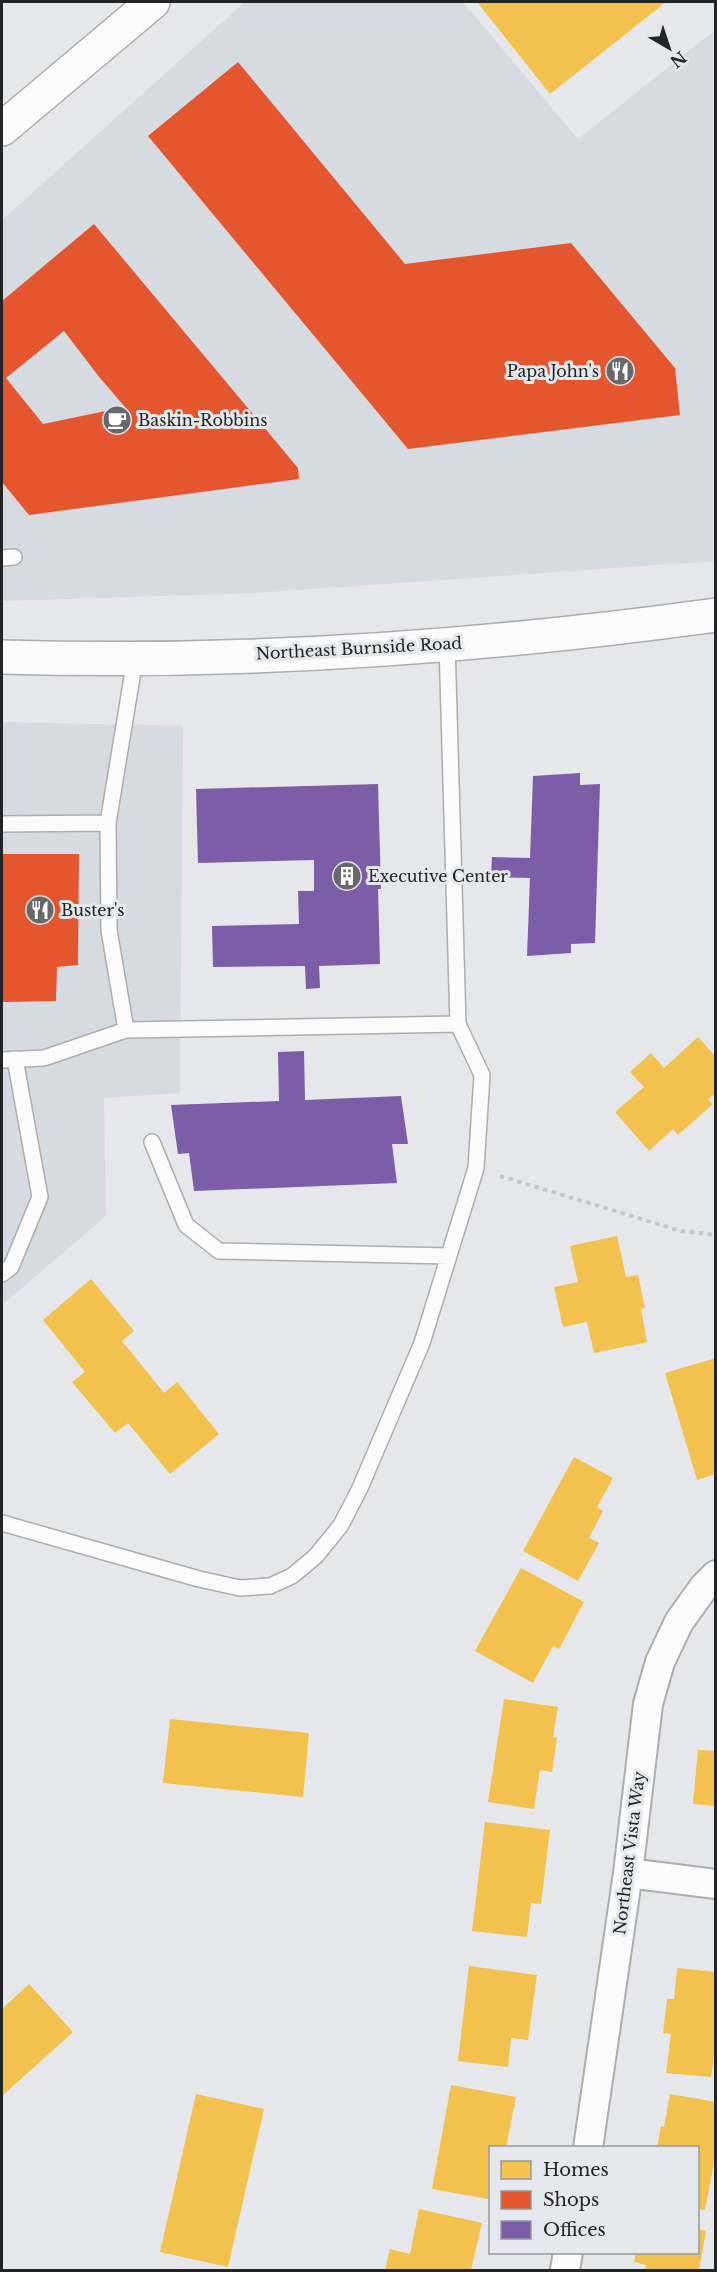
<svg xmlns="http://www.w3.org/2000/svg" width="717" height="2272" font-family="'Libre Baskerville',serif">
<rect width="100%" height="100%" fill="#e5e7ea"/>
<path fill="#d6dae1" d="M 245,2 L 463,2 L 578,139 L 715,30 L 715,561 L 255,593 L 2,601 L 2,220 Z
M 2,722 L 183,726 L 180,1093 L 104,1098 L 106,1216 L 2,1305 Z"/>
<path fill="#f2c14e" d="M 477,2 L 666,2 L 550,94 Z
M 698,1037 L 716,1057 L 716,1093 L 708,1099 L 713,1104 L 678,1135 L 673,1129 L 649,1151 L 615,1112 L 644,1087 L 630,1072 L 651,1053 L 664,1068 Z
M 617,1236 L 626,1277 L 638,1275 L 645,1308 L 641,1309 L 647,1342 L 594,1353 L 587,1322 L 563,1327 L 554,1287 L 578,1282 L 570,1246 Z
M 91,1279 L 134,1331 L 122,1341 L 164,1393 L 177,1382 L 219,1434 L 170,1474 L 128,1423 L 115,1433 L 72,1382 L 85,1372 L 43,1320 Z
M 716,1358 L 716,1474 L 697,1480 L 665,1373 Z
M 574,1457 L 613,1478 L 597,1507 L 603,1511 L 589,1538 L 599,1543 L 578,1581 L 523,1551 Z
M 521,1568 L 584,1602 L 559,1649 L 553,1646 L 533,1683 L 475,1651 Z
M 504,1699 L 558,1707 L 553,1737 L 557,1738 L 552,1772 L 540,1770 L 534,1809 L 488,1802 Z
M 170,1719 L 309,1733 L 303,1797 L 163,1783 Z
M 698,1750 L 716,1751 L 716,1806 L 693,1804 Z
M 485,1822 L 550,1830 L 541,1904 L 531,1903 L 527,1937 L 472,1931 Z
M 469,1966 L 537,1975 L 528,2040 L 511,2038 L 508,2067 L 458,2061 Z
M 677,1968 L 716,1972 L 716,2046 L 711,2077 L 666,2073 L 671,2034 L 663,2033 L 667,1999 L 674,1999 Z
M 29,1984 L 73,2032 L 2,2096 L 2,2009 Z
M 451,2085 L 516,2097 L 506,2148 L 490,2148 L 490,2185 L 488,2199 L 432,2189 Z
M 196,2094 L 264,2109 L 228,2267 L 160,2252 Z
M 670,2094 L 716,2102 L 716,2153 L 705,2210 L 698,2209 L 698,2148 L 657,2148 L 661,2126 L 664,2127 Z
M 419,2209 L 482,2223 L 471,2270 L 385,2270 L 390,2249 L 410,2254 Z
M 698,2229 L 706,2231 L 699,2270 L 645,2270 L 646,2265 L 634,2262 L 636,2252 L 698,2252 Z"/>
<path fill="#e4572e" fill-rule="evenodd" d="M 238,62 L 405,264 L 571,243 L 675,368 L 680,415 L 408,449 L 148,136 Z
M 94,224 L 298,468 L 299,479 L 29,515 L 2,482 L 2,301 ZM 64,331 L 100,378 L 125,407 L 43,424 L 6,378 Z
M 2,854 L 79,854 L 78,965 L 57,967 L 56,1001 L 2,1002 Z"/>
<path fill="#7b5ea7" d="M 580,773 L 580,785 L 600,784 L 595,943 L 571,944 L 571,953 L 527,956 L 530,878 L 491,877 L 492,857 L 530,858 L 533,776 Z
M 378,784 L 381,889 L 378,889 L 380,964 L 319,966 L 320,988 L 306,989 L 305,966 L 213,967 L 212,926 L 299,924 L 298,891 L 314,891 L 314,860 L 198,863 L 196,789 Z
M 304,1051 L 305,1100 L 401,1096 L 408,1144 L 392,1144 L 397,1183 L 194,1191 L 189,1153 L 178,1154 L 171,1105 L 279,1101 L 278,1052 Z"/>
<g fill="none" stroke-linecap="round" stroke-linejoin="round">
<g stroke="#acadaf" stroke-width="18">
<path id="service" d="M 2,558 L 14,557
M 108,823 L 109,930 L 126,1030
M 2,824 L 108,823 L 135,659
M 2,1060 L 44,1058 L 126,1030 L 458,1024 L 447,643
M 152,1142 L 186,1225 L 219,1251 L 449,1256
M 2,1274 L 11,1267 L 40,1197 L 15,1059
M 2,1523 L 199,1579 L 240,1588 L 270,1586 L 292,1576 L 316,1556 L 341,1525 L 360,1488 L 422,1343 L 476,1168 L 482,1075 L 458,1024"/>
</g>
<g stroke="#acadaf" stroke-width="32">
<path id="minor" d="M 628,1873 L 716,1884
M 588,2148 L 628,1873 L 648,1704 L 660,1662 L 679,1622 L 704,1587 L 716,1575
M 565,2270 L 568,2252"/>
</g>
<g stroke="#acadaf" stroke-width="36">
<path id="primary" d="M 2,129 L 153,2
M 2,657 C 236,664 483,647 716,615"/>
</g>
<path stroke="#c7c7c8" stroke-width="4" stroke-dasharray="4.5 4.5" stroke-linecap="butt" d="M 500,1176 L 681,1231 L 716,1235"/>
<use href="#service" stroke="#fbfbfc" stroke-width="15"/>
<use href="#minor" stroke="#fbfbfc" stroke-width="28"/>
<use href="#primary" stroke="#fbfbfc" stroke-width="33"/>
</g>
<defs>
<g id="restaurant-disc" transform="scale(1.5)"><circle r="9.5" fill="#67686b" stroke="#e4e7eb"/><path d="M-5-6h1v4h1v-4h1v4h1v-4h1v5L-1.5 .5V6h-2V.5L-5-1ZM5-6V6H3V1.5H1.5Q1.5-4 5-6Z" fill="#fff"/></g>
<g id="cafe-disc" transform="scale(1.5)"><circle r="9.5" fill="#67686b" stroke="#e4e7eb"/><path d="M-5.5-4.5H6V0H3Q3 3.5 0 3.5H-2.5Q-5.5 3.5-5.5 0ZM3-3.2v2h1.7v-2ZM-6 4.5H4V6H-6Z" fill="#fff"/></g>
<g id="building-disc" transform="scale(1.5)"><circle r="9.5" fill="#67686b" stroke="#e4e7eb"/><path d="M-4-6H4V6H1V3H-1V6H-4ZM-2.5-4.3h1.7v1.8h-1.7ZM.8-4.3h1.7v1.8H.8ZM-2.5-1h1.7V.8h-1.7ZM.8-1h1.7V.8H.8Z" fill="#fff"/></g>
</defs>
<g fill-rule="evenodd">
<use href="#restaurant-disc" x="620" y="371"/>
<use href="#cafe-disc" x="117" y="420"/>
<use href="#building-disc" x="347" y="876"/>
<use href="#restaurant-disc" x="40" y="910"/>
</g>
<g text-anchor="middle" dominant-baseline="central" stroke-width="6" stroke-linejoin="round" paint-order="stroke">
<g font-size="16" fill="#232426" stroke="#e4e7eb" text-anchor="start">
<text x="599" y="371" text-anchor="end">Papa John's</text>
<text x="138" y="420">Baskin-Robbins</text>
<text x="368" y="876">Executive Center</text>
<text x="61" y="910">Buster's</text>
</g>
<g font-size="16" fill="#232426" stroke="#e4e7eb">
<text transform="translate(359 648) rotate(-3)">Northeast Burnside Road</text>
<text transform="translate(629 1853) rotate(-83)">Northeast Vista Way</text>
</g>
</g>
<rect width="717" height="2272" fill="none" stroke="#232426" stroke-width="6"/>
<rect x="489" y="2146" width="210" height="108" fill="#e4e7eb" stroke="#97999c" stroke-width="1.5"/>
<rect x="501" y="2161" width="30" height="18" fill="#f2c14e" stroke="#97999c" stroke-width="1.5"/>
<text x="543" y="2176" font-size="18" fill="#232426">Homes</text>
<rect x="501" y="2191" width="30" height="18" fill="#e4572e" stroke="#97999c" stroke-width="1.5"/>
<text x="543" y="2206" font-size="18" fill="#232426">Shops</text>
<rect x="501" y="2221" width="30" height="18" fill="#7b5ea7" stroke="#97999c" stroke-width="1.5"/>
<text x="543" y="2236" font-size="18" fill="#232426">Offices</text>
<g transform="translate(669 48) rotate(141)" stroke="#e4e7eb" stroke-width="4.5" paint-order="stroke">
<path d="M0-4.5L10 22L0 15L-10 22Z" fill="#232426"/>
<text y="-9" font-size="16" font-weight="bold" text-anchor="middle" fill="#232426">N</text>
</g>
</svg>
